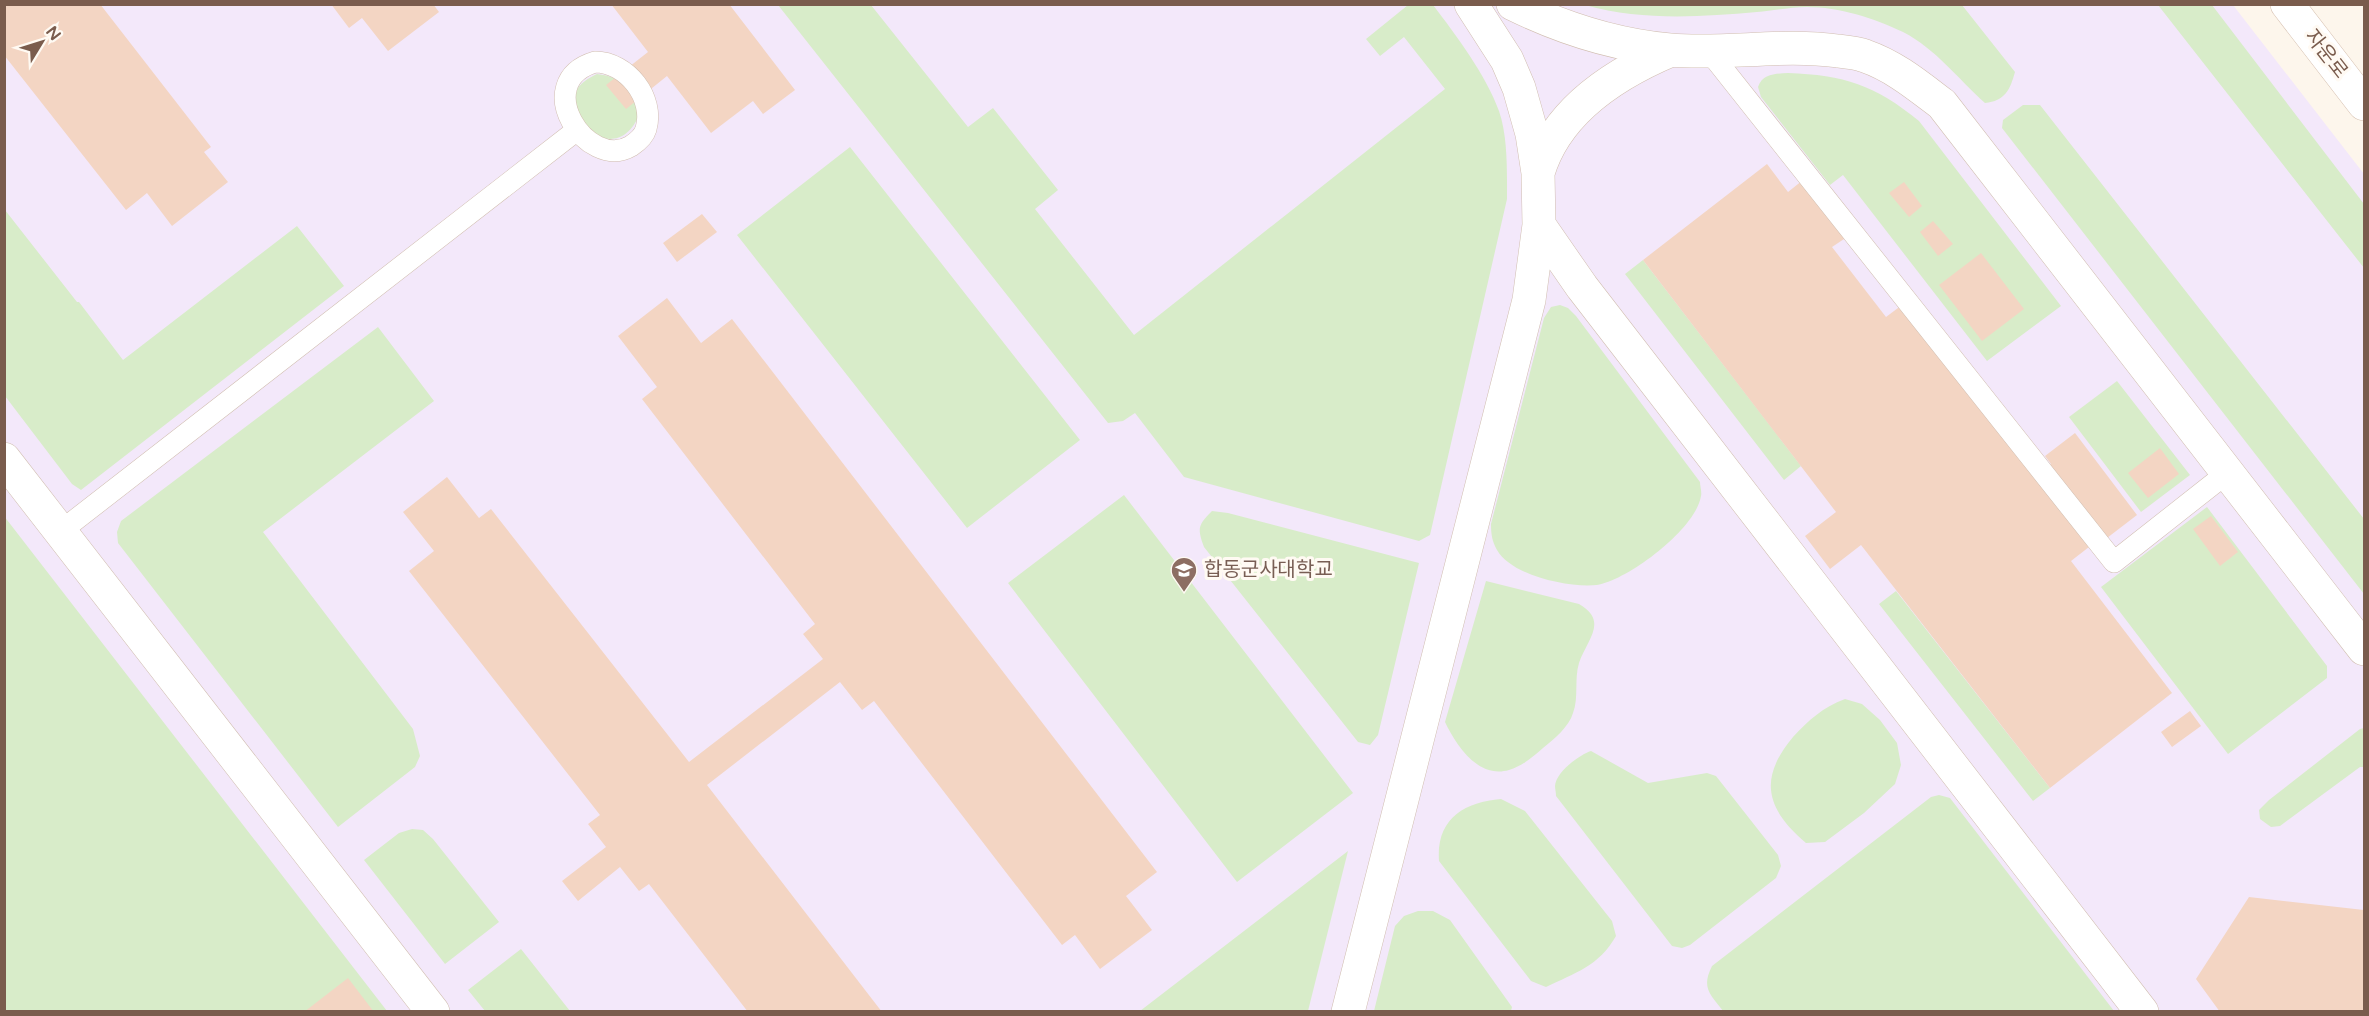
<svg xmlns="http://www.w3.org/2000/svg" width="2369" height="1016" font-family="'Varela Round','Noto Sans KR',sans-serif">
<rect width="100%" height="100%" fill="#fdf6ec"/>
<path fill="#f3e8fa" d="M 5,5 L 2233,5 L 2364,174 L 2364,1011 L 5,1012 Z"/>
<path fill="#d8ecc9" d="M 778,5 L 871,5 L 968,127 L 993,108 L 1058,190 L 1035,209 L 1134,335 L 1445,89 L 1404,37 L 1380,56 L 1366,39 L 1408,5 L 1433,5 C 1456,35 1486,75 1499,111 C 1508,137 1507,172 1507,199 L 1430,535 L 1419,541 L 1184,477 L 1135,413 L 1123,421 L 1108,423 Z
M 1585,5 L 1962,5 L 2015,72 C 2010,90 2005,101 1985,103 C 1958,79 1936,49 1903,32 C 1874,18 1839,7 1807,7 C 1790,7 1773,11 1757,12 C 1699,17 1642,21 1585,5 Z
M 2158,5 L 2212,5 L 2364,204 L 2364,268 Z
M 1788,73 C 1844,75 1875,85 1919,121 L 2061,306 L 1987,361 L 1843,175 L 1830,185 L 1761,97 L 1758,87 C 1763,73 1776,74 1788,73 Z
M 597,74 C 624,77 630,89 640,113 C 619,167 565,125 576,92 C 579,83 589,78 597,74 Z
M 2023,105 L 2040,105 L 2364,519 L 2364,594 L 2002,128 L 2003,120 Z
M 850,147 L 1080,440 L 967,528 L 737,235 Z
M 5,210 L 77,302 L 79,302 L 123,360 L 297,226 L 344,286 L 81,490 L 72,484 L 5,396 Z
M 1643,260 L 1801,466 L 1784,480 L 1625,274 Z
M 1560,305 L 1568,308 L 1576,316 L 1700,482 C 1700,486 1702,492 1701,496 C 1696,529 1628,580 1597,585 C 1569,588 1512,576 1497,550 C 1492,541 1491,534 1491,524 L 1544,318 L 1551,307 Z
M 378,327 L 434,401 L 263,532 L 413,729 L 420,756 L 415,767 L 338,827 L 118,543 L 117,532 L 121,521 Z
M 2117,381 L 2190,475 L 2141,512 L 2069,417 Z
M 1124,495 L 1353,793 L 1237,882 L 1008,583 Z
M 2207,507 L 2327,666 L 2327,678 L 2228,754 L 2101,587 Z
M 1212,511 L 1228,513 L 1419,563 L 1378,735 L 1370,745 L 1358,742 L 1204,547 C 1197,528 1198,525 1212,511 Z
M 4,516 L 387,1011 L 5,1011 Z
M 1486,581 L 1579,604 C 1609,621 1587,640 1579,663 C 1574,679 1579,698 1573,713 C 1569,727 1554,739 1543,748 C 1533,757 1522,766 1509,770 C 1478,779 1456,745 1445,722 Z
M 1896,591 L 2050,788 L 2033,801 L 1879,604 Z
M 1845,699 L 1862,704 L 1880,720 L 1897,743 L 1901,765 L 1895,784 L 1864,813 L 1825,842 L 1806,843 C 1766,809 1758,779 1793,737 C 1809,720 1823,707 1845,699 Z
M 2364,728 L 2364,767 L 2360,767 L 2280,826 L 2271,827 L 2260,819 L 2259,810 L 2269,800 L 2360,729 Z
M 1591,751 L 1648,783 L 1707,773 L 1716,776 L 1778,855 L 1781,866 L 1776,878 L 1690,945 L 1682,948 L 1672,946 L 1556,796 C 1556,792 1555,789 1555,786 C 1556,772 1579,755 1591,751 Z
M 1939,795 L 1950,798 L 2114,1011 L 1723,1011 C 1710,994 1701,988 1712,966 L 1931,797 Z
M 1501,799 L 1525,811 L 1612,921 L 1616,936 C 1599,966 1575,973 1546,987 L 1531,981 L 1439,861 C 1436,819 1464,802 1501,799 Z
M 412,829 L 423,830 L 433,839 L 499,922 L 445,964 L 364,860 L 399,833 Z
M 1348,851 L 1308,1011 L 1140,1011 Z
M 1418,911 L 1433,911 L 1450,920 L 1512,1007 L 1511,1011 L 1374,1011 L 1395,926 L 1404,916 Z
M 521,949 L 570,1011 L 485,1011 L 468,990 Z"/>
<path fill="#f3d5c3" d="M 4,4 L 100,4 L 211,147 L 204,152 L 228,182 L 172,226 L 147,193 L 126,210 L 4,55 Z
M 331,4 L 433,4 L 439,12 L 388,51 L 362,18 L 349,28 Z
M 611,4 L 729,4 L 795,90 L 763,114 L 753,101 L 711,133 L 667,76 L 626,109 L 606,85 L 648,52 Z
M 1767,164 L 1788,192 L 1803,180 L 1847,237 L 1832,247 L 1886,317 L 1902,305 L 2034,477 L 2051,464 L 2045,456 L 2075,433 L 2137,515 L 2107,538 L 2058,475 L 2042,487 L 2089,547 L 2071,561 L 2172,693 L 2050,788 L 1861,545 L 1830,569 L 1805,536 L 1836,512 L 1643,260 Z
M 1904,182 L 1922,206 L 1909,217 L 1889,193 Z
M 702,214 L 717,232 L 677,262 L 663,243 Z
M 1933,221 L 1953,244 L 1938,256 L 1920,232 Z
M 1981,253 L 2024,309 L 1982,341 L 1939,285 Z
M 667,298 L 701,343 L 732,319 L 1157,872 L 1126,896 L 1152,930 L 1100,969 L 1075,935 L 1062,945 L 874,701 L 862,710 L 840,682 L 707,785 L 882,1012 L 748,1012 L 649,884 L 639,891 L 620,867 L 578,901 L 562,881 L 606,847 L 588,824 L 600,815 L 409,571 L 434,551 L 403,512 L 447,477 L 479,518 L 491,509 L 689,762 L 823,659 L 803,634 L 815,624 L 642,399 L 657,387 L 618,336 Z
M 2160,448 L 2179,474 L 2148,498 L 2128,473 Z
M 2211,516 L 2238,552 L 2220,566 L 2193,529 Z
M 2190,711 L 2201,726 L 2172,747 L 2161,732 Z
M 2249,897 L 2364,910 L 2364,1012 L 2220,1012 L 2196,979 Z
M 348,978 L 374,1012 L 304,1012 Z"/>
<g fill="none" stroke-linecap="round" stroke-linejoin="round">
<g stroke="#d1beb0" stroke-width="22">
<path id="lane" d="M 1708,50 L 2114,562 L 2227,473
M 595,62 C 627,62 655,98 646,129 C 644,136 637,142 631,146 C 587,172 529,82 595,62 Z
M 61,531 L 577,130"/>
</g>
<g stroke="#d1beb0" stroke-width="34">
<path id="street" d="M 1513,4 C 1562,28 1615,45 1670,50 C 1726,55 1782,43 1838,51 C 1847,52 1857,53 1865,56 C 1894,66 1917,85 1942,104 L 2364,649
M 1538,173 C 1556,111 1614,74 1671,50
M 1539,225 L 1582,287 L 2142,1012
M 4,459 L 433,1012
M 1348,1012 L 1529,300 L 1539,225 L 1538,173 L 1532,134 L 1519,88 L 1507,60 L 1471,4"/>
</g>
<g stroke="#d6c0b0" stroke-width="34">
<path id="secondary" d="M 2287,4 L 2364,104"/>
</g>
<use href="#lane" stroke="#fff" stroke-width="21"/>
<use href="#street" stroke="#fff" stroke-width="33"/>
<use href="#secondary" stroke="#fff" stroke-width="33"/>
</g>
<defs>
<g id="university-pin" transform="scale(1.35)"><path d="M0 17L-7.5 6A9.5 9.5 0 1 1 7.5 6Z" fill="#8d6e63" stroke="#fffaf3"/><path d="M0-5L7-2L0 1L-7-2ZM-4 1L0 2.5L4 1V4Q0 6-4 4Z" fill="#fff"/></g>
</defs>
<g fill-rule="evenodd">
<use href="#university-pin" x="1184" y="570"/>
</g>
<g text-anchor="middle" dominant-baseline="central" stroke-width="6" stroke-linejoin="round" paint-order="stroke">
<g font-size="20" fill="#7a5c4d" stroke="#fffaf3">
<text transform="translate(2326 54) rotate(52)">자운로</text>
</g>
<g font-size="20" fill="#785e54" stroke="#fffaf3" text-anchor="start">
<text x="1204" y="570">합동군사대학교</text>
</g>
</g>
<rect width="2369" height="1016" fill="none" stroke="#7a5c4d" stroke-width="12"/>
<g transform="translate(42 42) rotate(52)" stroke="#fffaf3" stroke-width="4.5" paint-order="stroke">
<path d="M0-4.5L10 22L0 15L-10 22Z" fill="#7a5c4d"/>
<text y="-9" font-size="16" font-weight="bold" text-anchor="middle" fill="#7a5c4d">N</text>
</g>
</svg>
